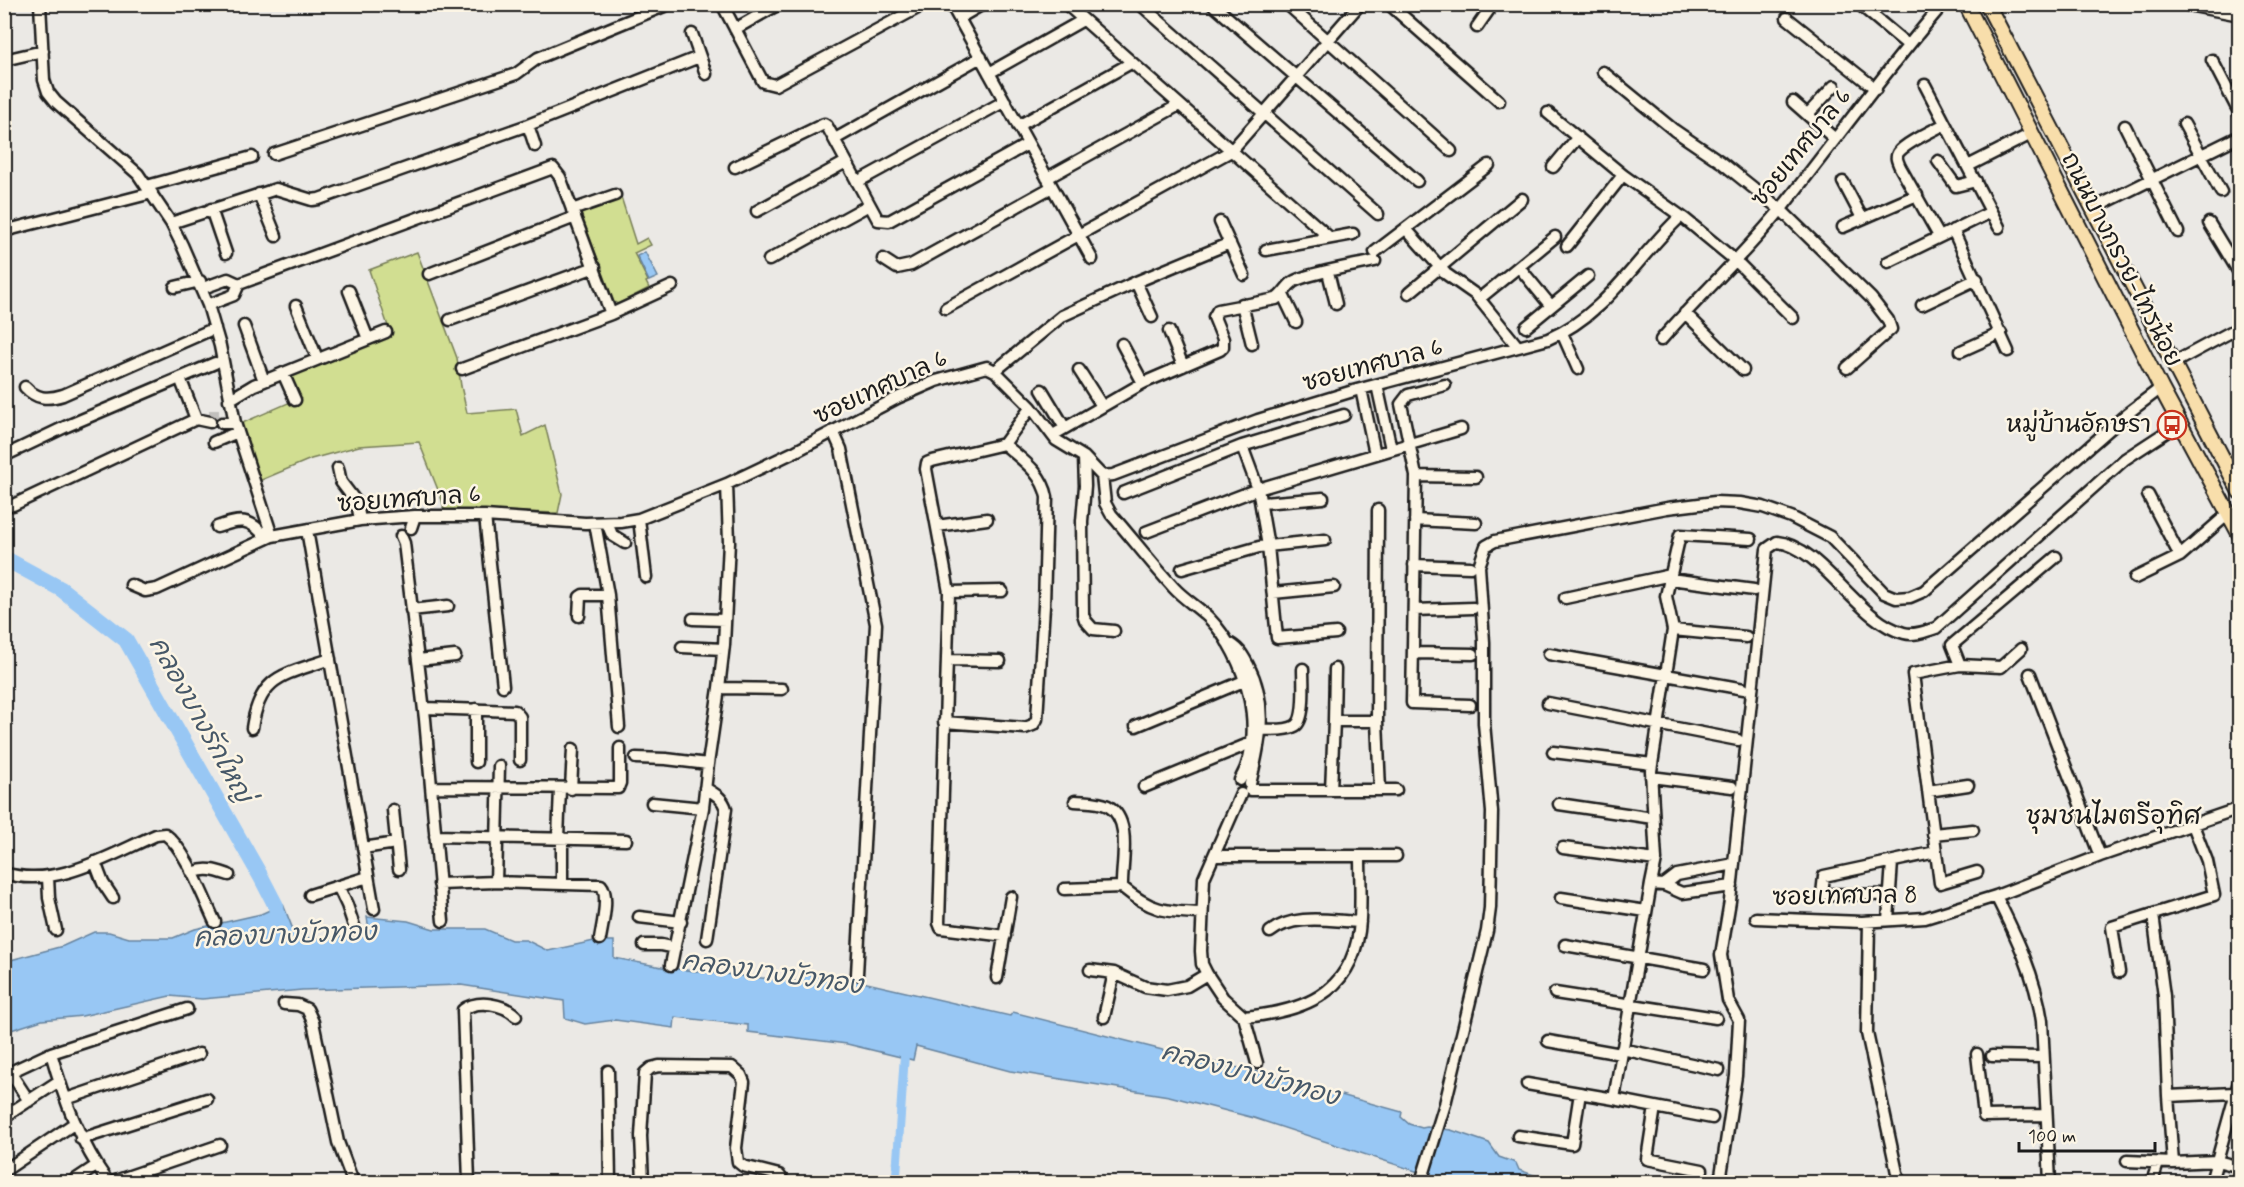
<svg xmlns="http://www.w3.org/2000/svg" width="2244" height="1187" font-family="Mynerve,'Playpen Sans Thai',sans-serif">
<rect width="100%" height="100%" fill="#ebe9e5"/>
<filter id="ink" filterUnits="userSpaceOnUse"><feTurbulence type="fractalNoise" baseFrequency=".0167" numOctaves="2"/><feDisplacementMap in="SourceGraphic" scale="12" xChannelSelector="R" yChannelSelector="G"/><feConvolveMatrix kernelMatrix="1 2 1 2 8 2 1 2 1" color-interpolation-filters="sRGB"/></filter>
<g filter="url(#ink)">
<path fill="#d1de91" stroke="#767d56" stroke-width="1.5" d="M 621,197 L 636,244 L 647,238 L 651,245 L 634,253 L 648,281 L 646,282 L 649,288 L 618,304 L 614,302 L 581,214 L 585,210 Z
M 417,252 L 457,358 L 461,386 L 467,413 L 516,409 L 523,436 L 545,425 L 562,494 L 558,513 L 444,510 L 442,500 L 419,442 L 359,446 L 311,459 L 259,481 L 240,424 L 300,398 L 289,377 L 391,335 L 369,270 Z"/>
<path fill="#98c7f4" stroke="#66839e" stroke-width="1.5" d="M 645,252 L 658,277 L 649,281 L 637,256 Z
M 283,904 L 292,927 L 305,938 L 370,936 L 367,917 L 408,921 L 434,929 L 485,929 L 511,940 L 526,940 L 548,951 L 594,941 L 614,941 L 614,958 L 667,968 L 800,982 L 801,974 L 832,975 L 1010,1016 L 1013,1012 L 1198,1059 L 1262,1073 L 1402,1112 L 1401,1117 L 1409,1124 L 1422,1128 L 1427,1127 L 1451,1130 L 1489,1143 L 1499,1157 L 1516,1163 L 1519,1170 L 1554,1182 L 1449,1182 L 1254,1118 L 1169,1096 L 1010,1071 L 916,1046 L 913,1060 L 847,1044 L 748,1032 L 748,1025 L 675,1017 L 674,1028 L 615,1020 L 585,1024 L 565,1018 L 564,1001 L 461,985 L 302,990 L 202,999 L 170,996 L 82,1016 L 42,1020 L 5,1032 L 4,963 L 7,961 L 63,946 L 94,932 L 109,932 L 129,938 L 173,938 L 195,929 L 261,914 Z"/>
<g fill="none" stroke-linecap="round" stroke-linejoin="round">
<path stroke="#98c7f4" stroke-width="9" d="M 896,1182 L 905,1047"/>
<path stroke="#98c7f4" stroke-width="16" d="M 4,558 L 61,589 L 126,640 L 261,877 L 276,906 L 279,929"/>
<path stroke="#c2c0bd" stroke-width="10" stroke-dasharray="10 5" stroke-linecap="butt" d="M 209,415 L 221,415"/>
<g stroke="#1c1c1c" stroke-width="15">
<path id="minor" d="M 40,4 L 44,80 L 48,92 L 56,102 L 138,174 L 171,223 L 182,245 L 208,305 L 220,346 L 235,423 L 272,536
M 722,4 L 763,82 L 775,85 L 925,4
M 951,4 L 1092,259
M 1066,4 L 1329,237
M 1140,4 L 1378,214
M 1212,4 L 1417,181
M 1287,4 L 1451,151
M 1389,4 L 1499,101
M 1859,4 L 1908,45
M 2182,4 L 2240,15
M 959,18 L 983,4
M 1787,18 L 1876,89
M 1477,27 L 1493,4
M 735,29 L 779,4
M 692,34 L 706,74
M 4,60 L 43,51
M 2212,60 L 2240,114
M 1603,72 L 1674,130 L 1721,162 L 1781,210 L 1871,298 L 1888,320 L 1891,329 L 1847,368
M 989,73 L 1083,20
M 1925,85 L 1999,227
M 1793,102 L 1835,139
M 1548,113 L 1623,175 L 1685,219 L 1736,261 L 1793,318
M 1808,114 L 1834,86
M 2184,124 L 2221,192
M 528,125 L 535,146
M 1018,126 L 1131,63
M 2125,126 L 2178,232
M 835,139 L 981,57
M 274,154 L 516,74 L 538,58 L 669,4
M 1938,161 L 1956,186 L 1976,181
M 1968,166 L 2031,134
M 735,167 L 824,124 L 827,126 L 878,220 L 889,221 L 1028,144
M 1553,167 L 1578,137
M 1047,178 L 1179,105
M 857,182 L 1005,101
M 1843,182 L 1862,218
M 147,186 L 252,157
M 259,194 L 276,236
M 211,209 L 226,253
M 2092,209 L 2240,136
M 572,210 L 615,195
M 757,211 L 846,162
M 1220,222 L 1244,275
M 171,223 L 276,189 L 312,200 L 319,199 L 528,125 L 699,57
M 2209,223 L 2240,274
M 1843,227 L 1917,195
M 1406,229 L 1446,274 L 1476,295 L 1518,347
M 1953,230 L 2008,351
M 4,231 L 152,193
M 1939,236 L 1900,167 C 1898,162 1895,158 1898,153 C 1905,143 1934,130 1945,124
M 1567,246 L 1623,175
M 1266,250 L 1353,234
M 1375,252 L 1489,165
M 883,259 L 897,268 L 911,265 L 1052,187
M 769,260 L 869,205
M 1888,262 L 1991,212
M 1519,267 L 1551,306
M 1328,272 L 1336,304
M 429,274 L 575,217
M 1136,282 L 1152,317
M 239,284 L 553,168 L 560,177 L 611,314
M 175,287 L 200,281
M 203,288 L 228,279 L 239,284
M 349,291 L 368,339
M 1409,293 L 1522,199
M 1283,295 L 1296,322
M 1479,299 L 1555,237
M 1242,304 L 1252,344
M 208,305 L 234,295 L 239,284
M 1922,305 L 1977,279
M 296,306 L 317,358
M 946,308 L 1231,151 L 1360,4
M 1685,313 L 1743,370
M 450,320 L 595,267
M 244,326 L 264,381
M 1526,327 L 1588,276
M 1169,331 L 1183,366
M 1562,333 L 1578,369
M 1661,340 C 1700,295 1744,255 1781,209 C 1835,141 1886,70 1943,4
M 1122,344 L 1143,383
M 1961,351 L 2001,333
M 2173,363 L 2240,327
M 462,369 L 611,314 L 672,286
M 1079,370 L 1102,406
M 995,371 L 1062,316 L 1136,282 L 1230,243
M 283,373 L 295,400
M 180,378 L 196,419 L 210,422
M 1377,385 L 1391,449
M 1445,385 L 1408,395 L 1401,404 L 1416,476 L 1412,703 L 1470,705
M 25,387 C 36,399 47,400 63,395 L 215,328
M 1361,389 L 1375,454
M 1042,390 L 1065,428
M 229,400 L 254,385 L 386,332
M 1344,415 L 1242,446 L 1258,489 L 1461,429
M 222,423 L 235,423
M 833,431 L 841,449 L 876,624 L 857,974
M 1053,435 L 1143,383 L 1220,350 L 1223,347 L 1223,339 L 1214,317 L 1218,310 L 1276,299 C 1284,294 1286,287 1293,282 C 1304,274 1358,265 1375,261
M 214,442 L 238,432
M 4,456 L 67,426 L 215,363
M 1084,457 L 1085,486 L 1082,521 L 1083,614 L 1085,620 L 1093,629 L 1114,631
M 338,468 L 341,482 L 357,503 L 360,520
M 1102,476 L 1105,503 L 1111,514 C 1132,538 1152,564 1174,588 C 1184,599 1198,607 1209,618 C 1246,656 1268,732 1240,780
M 1416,476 L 1476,477
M 1123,493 L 1242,446
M 2148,495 L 2180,556
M 1262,503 L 1323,498
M 4,505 L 13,505 L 196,419
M 1378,510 L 1377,721 L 1380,790
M 485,516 L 503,686
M 639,519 L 646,577
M 1415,520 L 1476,523
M 595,523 L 608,595 L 619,727
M 607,523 L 612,535 L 625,543
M 937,526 L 987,519
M 217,527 C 240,519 250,517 266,538
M 411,528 L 415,516
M 307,530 L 374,909
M 1146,532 L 1258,489 L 1268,546 L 1277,638 L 1336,633
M 401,536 L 404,543 L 425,719 L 443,921
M 1414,565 L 1470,567
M 1182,569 L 1259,547 L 1325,540
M 2135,578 L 2180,556 L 2228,514
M 1670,579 L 1754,590
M 131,585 L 145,591 L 157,589 L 272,536 L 360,520 L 415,516 L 485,516 L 585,523 L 621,522 L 639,519 L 727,484 L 796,451 L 897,398 L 936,381 L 987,367 L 995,371 L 1031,407 L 1056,440 L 1084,457 L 1102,476 L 1113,475 L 1258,420 L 1353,391 L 1548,339 C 1607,314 1636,258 1681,216
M 949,592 L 1002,591
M 1273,593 L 1334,587
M 1565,598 L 1671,575
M 411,610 L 448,606
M 1414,610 L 1473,608
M 579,616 L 580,597 L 583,595 L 608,595
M 693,619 L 725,620
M 1673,630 L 1746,637
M 1227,642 C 1239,648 1242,654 1248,665 C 1269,705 1260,743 1250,784
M 682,647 L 723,649
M 2021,649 L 2001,667 L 1960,665 L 1952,645 L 2056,557
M 1413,653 L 1473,654
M 1549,654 L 1744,689
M 418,660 L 455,656
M 948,660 L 1000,661
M 1960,665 L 1913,674 L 1940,883 L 1977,872
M 2030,674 L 2100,856
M 719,688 L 782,689
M 1548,703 L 1738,740
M 424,708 L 515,711 L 520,717 L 520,760
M 1334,721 L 1335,669
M 944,722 L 1025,728 L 1033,725 L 1037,719 L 1044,606 L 1047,497 C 1042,472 1022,460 1004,444
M 1136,726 L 1251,678
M 252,728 C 260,674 285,675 330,659
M 1256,729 C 1267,730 1286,731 1295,726 C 1306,720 1303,681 1303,669
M 1553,752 L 1652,764
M 636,758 L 666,759 L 708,764
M 476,762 L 476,709
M 1651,777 L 1732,787
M 431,787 L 618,788 L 620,783 L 620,748
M 1144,787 L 1246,745 L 1256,746
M 705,788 C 715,794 723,798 726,809 L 707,939
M 571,789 L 573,749
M 1250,790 L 1396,790
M 1331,790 L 1334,721 L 1377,721
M 1928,791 L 1968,785
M 1241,794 L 1204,878 L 1201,951 L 1202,964 L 1207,974 L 1223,998 L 1244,1017 C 1301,1012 1350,995 1359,931 C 1362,906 1360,881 1360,856
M 1075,801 C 1085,802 1098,801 1108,806 C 1133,820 1121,864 1122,887 C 1151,911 1165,912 1201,913
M 652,803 L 703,808
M 1559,804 L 1653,818
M 393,810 L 399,869
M 1933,834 L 1973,830
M 435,836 L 626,840
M 558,838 L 560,789
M 363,848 L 396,843
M 1563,848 L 1656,860
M 1214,856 L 1396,856
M 95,862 L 103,883 L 113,898
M 191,871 L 195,872 C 207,867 217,871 229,875
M 4,873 C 56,889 110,855 156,835 L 165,834 C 186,849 203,897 215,922
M 48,877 L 49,898 L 56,930
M 496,882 L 499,766
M 562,883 L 562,838
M 439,884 L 496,882 L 601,885 C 610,895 602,926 600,939
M 1651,884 L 1656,860 L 1651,771 L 1673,630 L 1666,596 L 1680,535 L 1751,539
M 338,886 L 347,905 L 356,932
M 1732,886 L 1682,893 L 1664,885 L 1677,875 L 1734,864
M 1064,889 L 1122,887
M 310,895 L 368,877
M 1890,895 L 1822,894 L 1824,876 L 1936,852
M 1996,896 C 2016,936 2035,975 2042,1021 L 2050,1182
M 1561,898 L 1646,911
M 2153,915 L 2164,996 L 2168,1096 L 2173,1163
M 639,917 L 681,922
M 1756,918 L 1862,922 L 1925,918 L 1996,896 L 2100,856 L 2240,808
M 1888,920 L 1892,862
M 1869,922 L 1867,1033 L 1899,1182
M 1270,932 C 1294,913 1330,921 1360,922
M 1005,936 L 941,928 L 939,923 L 949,592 L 926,469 L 927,463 L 932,461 L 1004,444 L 1031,407
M 644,945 L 661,945 L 675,948
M 1565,945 L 1704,969
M 671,965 L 703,808 L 708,764 L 719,688 L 724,645 L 729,542 L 727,484
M 1090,970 L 1114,973 L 1145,987 L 1167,990 L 1187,986 L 1207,974
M 2119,972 L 2112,927 L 2214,895 L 2207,861 L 2193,825
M 997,978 L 1011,897
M 1555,993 L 1716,1018
M 284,1004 L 298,1005 L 307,1009 L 313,1022 L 338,1142 L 353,1182
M 1104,1017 L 1114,973
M 1244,1017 L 1257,1063
M 1548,1041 L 1621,1054
M 1622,1049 L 1719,1070
M 51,1053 C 64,1099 80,1143 108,1182
M 1977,1054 L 1984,1116 L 2045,1115
M 1992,1056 L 2042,1057
M 608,1071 L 610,1182
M 10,1072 L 29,1101
M 4,1075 L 51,1053 L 187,1009
M 1527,1084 L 1614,1099 L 1712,1118
M 2168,1096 L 2235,1093
M 66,1099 L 199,1054
M 1614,1099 L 1651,884 L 1664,885
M 1655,1107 L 1647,1159 L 1702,1170
M 4,1117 L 59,1081
M 1518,1136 L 1572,1144 L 1580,1093
M 81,1139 L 207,1099
M 2127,1161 L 2173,1163 L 2217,1161 L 2240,1167
M 4,1171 L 75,1123
M 72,1182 L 96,1166
M 112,1182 L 220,1145
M 469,1182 L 463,1010 C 478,999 504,1004 516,1016
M 643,1182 L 641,1136 L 645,1073 L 651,1068 L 659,1066 L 732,1067 L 741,1075 L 744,1082 L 736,1148 L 738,1162 L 743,1166 L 779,1175 L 784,1182
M 1421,1182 L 1445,1104 L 1487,931 L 1490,908 L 1492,812 L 1484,723 L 1484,642 L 1479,566 L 1486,546 L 1495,541 L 1667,508 L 1715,502 L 1740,503 L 1763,507 L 1791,517 L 1830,537 L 1884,593 L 1896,598 L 1910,597 L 1924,591 L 2128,413 L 2161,388
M 1720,1182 L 1736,1076 L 1739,1020 L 1728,1000 L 1721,955 L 1730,901 L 1767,549 L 1777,542 C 1822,546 1858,622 1904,633 C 1915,636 1926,631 1936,628 L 2125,459 L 2180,423
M 2152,1182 L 2158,1163
M 2211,1182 L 2240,1078"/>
</g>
<g stroke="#1c1c1c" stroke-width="18">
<path id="major" d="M 1966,4 L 2161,388 L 2240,535
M 1987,4 L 2240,492"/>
</g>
<use href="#minor" stroke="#fcf5e5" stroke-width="10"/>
<use href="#major" stroke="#f8deab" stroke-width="14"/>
</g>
</g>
<defs>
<g id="bus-ring" transform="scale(1.5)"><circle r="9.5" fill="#fcf5e5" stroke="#c8321e" stroke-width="1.5"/><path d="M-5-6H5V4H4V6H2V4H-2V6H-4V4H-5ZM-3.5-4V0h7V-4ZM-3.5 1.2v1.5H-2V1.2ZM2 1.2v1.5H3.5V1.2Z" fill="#c8321e"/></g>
</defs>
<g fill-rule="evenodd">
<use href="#bus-ring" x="2172" y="425"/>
</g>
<g text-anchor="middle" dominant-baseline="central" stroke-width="5" stroke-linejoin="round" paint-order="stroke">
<g font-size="24" fill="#1c1c1c" stroke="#fcf5e5">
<text transform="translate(1802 148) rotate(-51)">ซอยเทศบาล 6</text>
<text transform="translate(2121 260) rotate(63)">ถนนบางกรวย-ไทรน้อย</text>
<text transform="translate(1373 366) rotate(-15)">ซอยเทศบาล 6</text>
<text transform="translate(881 388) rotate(-25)">ซอยเทศบาล 6</text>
<text transform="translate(409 500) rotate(-4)">ซอยเทศบาล 6</text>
<text transform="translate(1845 897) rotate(-1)">ซอยเทศบาล 8</text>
</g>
<g font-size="24" fill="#1c1c1c" stroke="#fcf5e5" text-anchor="end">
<text x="2151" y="425">หมู่บ้านอักษรา</text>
</g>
<g font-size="26" font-style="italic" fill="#475868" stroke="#fcf5e5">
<text transform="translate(200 720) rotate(61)">คลองบางรักใหญ่</text>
<text transform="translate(285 936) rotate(-2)">คลองบางบัวทอง</text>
<text transform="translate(772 974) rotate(8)">คลองบางบัวทอง</text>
<text transform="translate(1250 1075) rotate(15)">คลองบางบัวทอง</text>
</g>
<g font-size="26" fill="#1c1c1c" stroke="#fcf5e5">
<text x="2113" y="817">ชุมชนไมตรีอุทิศ</text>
</g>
</g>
<rect width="2244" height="1187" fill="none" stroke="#fcf5e5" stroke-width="24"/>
<rect x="12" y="12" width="2220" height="1163" fill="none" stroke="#1c1c1c" stroke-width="2" filter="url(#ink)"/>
<path d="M2019 1142v9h136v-9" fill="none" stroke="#1c1c1c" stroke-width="3"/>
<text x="2028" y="1142" font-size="18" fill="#1c1c1c" stroke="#fcf5e5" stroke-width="4.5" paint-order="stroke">100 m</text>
</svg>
